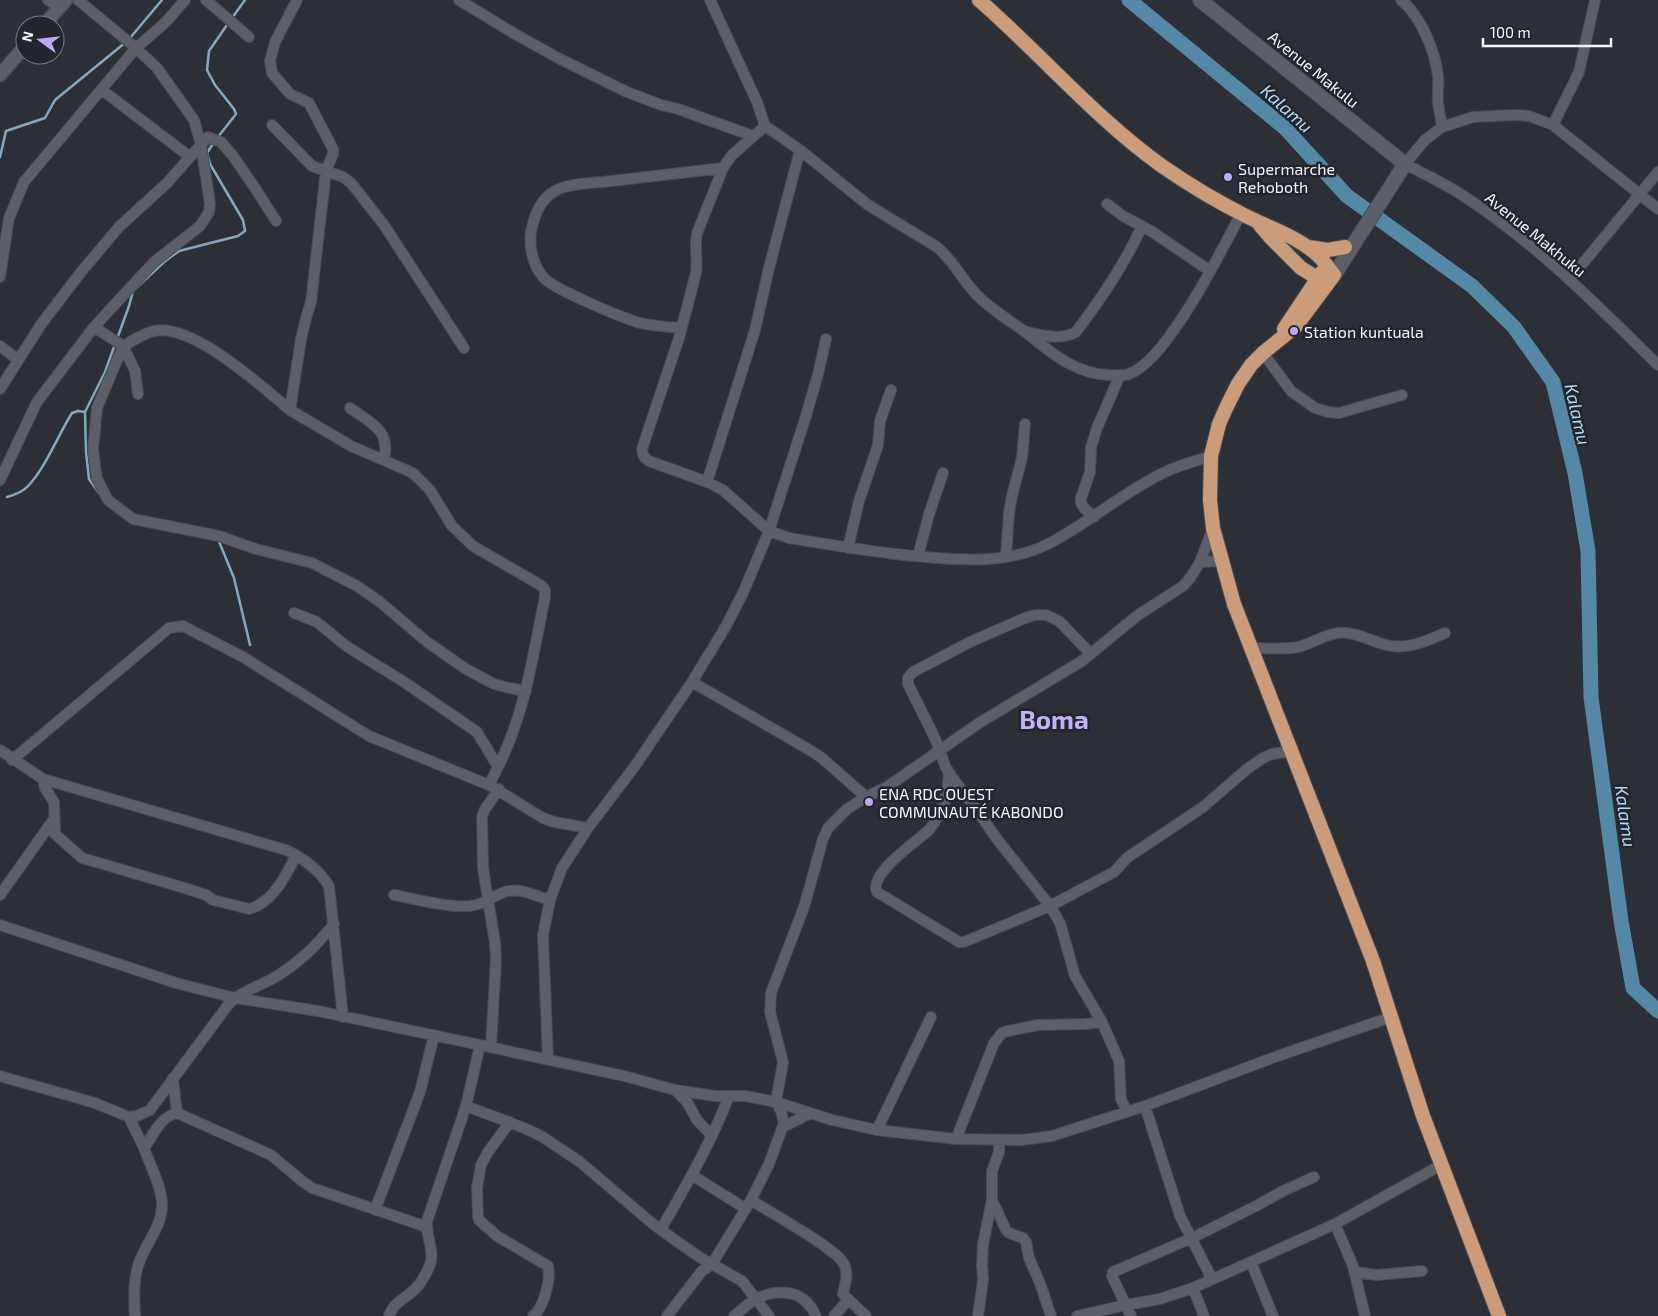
<svg xmlns="http://www.w3.org/2000/svg" width="1658" height="1316" font-family="'Exo 2',sans-serif">
<rect width="100%" height="100%" fill="#2d2f37"/>
<g fill="none" stroke-linecap="round" stroke-linejoin="round">
<path stroke="#84a8c0" stroke-width="2.5" d="M 232,18 L 245,0
M 130,38 L 162,0
M 218,137 L 236,114 L 234,109 L 215,85 L 207,70 L 209,51 L 229,22
M 0,157 L 6,131 L 45,118 L 55,100 L 126,42
M 117,339 L 129,306 L 133,291 L 164,262 L 179,251 L 238,236 L 245,231 L 243,220 L 210,164 L 207,153 L 214,142
M 101,496 L 89,479 L 86,452 L 85,412 L 105,372 L 115,344
M 7,497 C 14,495 23,492 28,486 C 46,467 58,435 72,413 L 78,411 L 85,412
M 218,539 L 234,578 L 250,645"/>
<path stroke="#5587a7" stroke-width="15" d="M 1129,0 L 1285,128 L 1347,196 L 1472,286 L 1514,327 L 1553,382 L 1575,473 L 1588,551 L 1591,697 L 1621,921 L 1633,988 L 1658,1011"/>
<g stroke="#4a4c53" stroke-width="12">
<path id="minor" d="M 48,0 L 59,7
M 206,0 L 249,37
M 297,0 L 275,42 L 270,61 L 272,73 L 290,94 L 309,103 L 333,149 L 333,154 L 326,171 L 311,302 L 306,318 L 301,339 L 290,410 L 351,446 L 413,473 L 430,490 L 452,526 L 473,546 L 542,586 L 545,590 L 545,597 C 533,655 525,713 498,767
M 459,0 L 515,34 L 560,59 L 627,92 L 661,105 L 678,109 L 753,136
M 710,0 L 757,102 L 765,126 L 800,150 L 868,205 L 937,247 C 955,262 964,284 981,299 C 994,311 1010,321 1024,331 C 1049,351 1076,375 1110,375 C 1116,375 1123,376 1129,374 C 1167,361 1221,251 1241,214
M 1401,0 C 1421,16 1435,51 1438,76 C 1439,85 1437,94 1438,103 C 1439,111 1441,119 1442,127
M 102,90 L 190,157 L 208,137 L 221,142 L 233,156 L 255,188 L 276,221
M 272,125 L 312,166 L 343,177 L 351,183 L 384,225 L 464,348
M 1553,125 L 1579,72 L 1595,0
M 765,126 L 731,156 L 723,168 L 697,233 C 694,246 698,260 696,273 L 679,338 L 642,449 C 642,455 644,457 649,461 L 707,482 L 723,490 L 769,531 L 789,538 C 831,545 872,552 914,556 C 958,560 1006,565 1048,544 C 1089,523 1123,492 1165,472 C 1180,465 1196,461 1211,456
M 1107,204 L 1123,216 L 1151,231 L 1210,271
M 1658,209 L 1553,125 L 1529,116 L 1516,115 L 1473,117 L 1442,127 L 1425,140 L 1405,164 C 1424,174 1444,183 1462,195 C 1536,243 1596,304 1658,365
M 0,277 L 9,218 L 24,182 L 136,48 L 166,22 L 185,0
M 1570,279 L 1658,172
M 94,327 L 123,346 C 132,341 144,333 154,331 C 193,323 261,386 290,410
M 681,328 C 668,327 653,326 640,323 C 623,318 555,290 544,278 C 533,266 529,248 531,232 C 534,216 540,199 555,191 C 566,184 590,183 603,182 C 643,177 683,173 723,168
M 1026,332 C 1044,335 1060,341 1076,332 C 1101,299 1125,264 1142,226
M 0,346 L 17,359
M 123,346 L 97,408 L 93,450 L 97,479 L 108,500 L 133,519 L 219,536 L 256,549 L 312,563 L 357,586 L 380,602 L 427,642 L 466,669 L 494,684 L 509,688 L 526,691
M 123,346 L 135,371 L 138,394
M 1263,353 L 1291,391 L 1315,408 L 1328,412 L 1339,413 L 1402,395
M 0,389 L 42,323 L 81,272 L 119,227 L 167,183 L 190,157
M 350,408 C 371,423 391,430 384,460
M 0,480 L 37,402 L 94,327 L 154,262 L 200,226 L 209,212 L 210,204 L 201,145 L 194,120 L 157,68 L 136,48 L 78,0
M 707,482 L 755,330 L 769,268 L 800,150
M 1094,517 L 1084,508 L 1081,503 L 1081,498 L 1090,472 L 1091,447 L 1097,428 L 1120,375
M 848,548 L 859,501 L 878,445 L 880,421 L 891,390
M 918,556 L 929,514 L 943,473
M 1006,556 L 1009,513 L 1012,496 L 1022,458 L 1025,424
M 1200,562 L 1221,561
M 294,613 L 317,622 L 346,646 L 404,682 L 477,732 L 498,767 L 489,785
M 1251,648 C 1266,648 1283,650 1298,647 C 1311,644 1323,635 1338,633 C 1355,631 1370,641 1386,645 C 1407,650 1427,641 1445,633
M 1091,654 L 1059,621 L 1046,615 L 1035,615 L 1025,618 L 970,642 L 913,672 L 908,678 L 908,684 L 931,730 L 940,750 L 945,766 L 952,777 L 976,809 L 997,839 L 1050,906 L 1060,923 L 1075,976 L 1102,1022 L 1119,1061 L 1121,1099 L 1127,1112
M 692,682 L 808,749 L 822,758 L 866,797 L 847,809 L 828,828 L 823,839 L 804,907 L 771,993 L 770,1012 L 783,1062 L 776,1102 L 832,1120 L 877,1130 L 956,1139 L 1022,1140 L 1052,1136 L 1145,1106 L 1275,1057 L 1391,1017
M 0,750 L 43,779 L 286,850 C 302,857 320,871 329,886 L 343,1017
M 12,760 L 169,628 L 183,626 L 243,657 L 369,736 L 489,785 L 543,818 L 554,822 L 588,828
M 949,773 C 947,797 945,810 929,830 C 917,841 868,874 877,892 L 959,942 L 964,942 L 1050,906 L 1114,872 L 1128,857 L 1203,807 L 1247,769 L 1263,758 L 1272,754 L 1292,751
M 43,779 L 45,788 L 54,802 L 55,834 L 82,858 L 188,889 L 206,895 L 213,900 L 249,909 C 271,904 287,875 296,855
M 866,797 L 887,787 L 979,723 L 1082,661 L 1138,615 L 1183,586 L 1191,577 L 1200,562 L 1213,528
M 0,895 L 54,819
M 394,895 C 416,899 448,908 470,906 C 487,904 491,896 505,892 C 519,887 536,896 550,900
M 0,925 L 176,983 L 235,998 L 318,1011 L 480,1045 L 624,1076 L 675,1090 L 715,1096 L 745,1096 L 776,1102 L 781,1111 L 784,1123 L 769,1164 L 751,1200 L 712,1264 L 702,1271 L 667,1316
M 491,1047 L 496,959 L 495,943 L 483,868 L 482,817 L 485,809 L 499,789
M 548,1060 L 543,935 L 550,900 L 562,868 L 588,828 L 635,766 L 692,682 L 726,626 L 743,593 L 769,531 L 806,416 L 818,374 L 826,339
M 0,1076 L 95,1103 L 129,1117 L 137,1116 L 150,1110 L 228,1005 C 240,992 257,987 272,979 C 299,963 314,948 334,924
M 675,1090 L 687,1102 L 697,1120 L 712,1136
M 466,1106 L 524,1128 L 541,1136 L 580,1162 L 653,1224 L 675,1240 L 701,1258 L 742,1281 L 769,1316
M 1145,1106 L 1180,1216 L 1212,1279
M 177,1113 L 271,1155 L 302,1181 L 312,1188 L 427,1227
M 129,1117 L 144,1148
M 510,1122 L 488,1152 L 481,1165 L 477,1188 L 478,1216 L 479,1220 L 497,1236 L 548,1266 C 551,1280 544,1307 533,1316
M 783,1127 L 811,1113
M 877,1130 L 931,1017
M 956,1139 L 994,1043 L 1002,1033 L 1008,1031 L 1038,1025 L 1086,1024 L 1102,1022
M 999,1140 L 999,1152 L 992,1171 L 992,1200 L 1006,1230 L 1009,1233 L 1023,1238 L 1026,1242 L 1029,1258 L 1040,1283 L 1051,1316
M 692,1175 L 746,1209
M 751,1200 C 769,1212 836,1248 844,1264 C 849,1275 845,1283 843,1294 L 866,1316
M 375,1210 L 420,1092 L 434,1035
M 1335,1224 L 1353,1266 L 1365,1316
M 661,1229 C 686,1186 711,1143 729,1096
M 1251,1262 L 1273,1316
M 1355,1272 L 1377,1275 L 1422,1271
M 1193,1288 L 1204,1316
M 135,1316 C 134,1298 133,1280 139,1263 C 146,1242 163,1226 162,1203 C 161,1184 150,1166 144,1148 C 154,1134 160,1117 177,1113 L 173,1078
M 389,1316 C 393,1303 403,1300 413,1291 C 420,1285 429,1270 431,1261 C 434,1248 425,1234 427,1221 L 466,1106 L 480,1045
M 734,1316 C 741,1311 748,1303 756,1299 C 773,1290 798,1289 810,1306 C 813,1309 814,1313 816,1316
M 834,1316 L 848,1300
M 978,1316 L 983,1280 L 982,1265 L 983,1244 L 992,1200
M 1077,1316 L 1126,1305 L 1160,1299 L 1193,1288 L 1335,1224 L 1441,1165
M 1131,1316 L 1112,1276 L 1113,1272 L 1192,1238 L 1258,1205 L 1283,1191 L 1314,1177"/>
</g>
<g stroke="#4a4c53" stroke-width="15">
<path id="tertiary" d="M 44,25 L 66,0
M 0,75 L 25,46"/>
</g>
<g stroke="#4a4c53" stroke-width="16">
<path id="secondary" d="M 1200,0 L 1405,164 L 1334,275"/>
</g>
<g stroke="#4a4c53" stroke-width="16">
<path id="trunk" d="M 979,0 C 1041,54 1095,118 1162,166 C 1188,184 1216,201 1244,215 C 1267,227 1294,235 1314,252 C 1322,258 1328,267 1334,275 L 1296,326 L 1263,353 L 1251,365 L 1238,384 L 1227,406 L 1219,424 L 1211,456 L 1210,500 L 1213,528 L 1234,604 L 1373,961 L 1423,1116 L 1499,1316
M 1259,224 L 1270,237 L 1301,268 L 1327,284
M 1308,247 L 1328,250 L 1345,247
M 1284,329 L 1322,272"/>
</g>
<use href="#minor" stroke="#5c5e68" stroke-width="10"/>
<use href="#tertiary" stroke="#5c5e68" stroke-width="12"/>
<use href="#secondary" stroke="#5c5e68" stroke-width="14"/>
<use href="#trunk" stroke="#cc9b7a" stroke-width="14"/>
</g>
<g fill="#bea9f5" stroke="#23252d" stroke-width="2">
<circle cx="1228" cy="177" r="5"/>
<circle cx="1294" cy="331" r="5"/>
<circle cx="869" cy="802" r="5"/>
</g>
<g text-anchor="middle" dominant-baseline="central" stroke-width="5" stroke-linejoin="round" paint-order="stroke">
<g font-size="16" fill="#f3f4fa" stroke="#23252d">
<text transform="translate(1314 69) rotate(39)">Avenue Makulu</text>
<text transform="translate(1536 234) rotate(39)">Avenue Makhuku</text>
</g>
<g font-size="16" fill="#f3f4fa" stroke="#23252d" text-anchor="start">
<text x="1238" y="168">Supermarche<tspan x="1238" dy="18">Rehoboth</tspan></text>
<text x="1304" y="331">Station kuntuala</text>
<text x="879" y="793">ENA RDC OUEST<tspan x="879" dy="18">COMMUNAUTÉ KABONDO</tspan></text>
</g>
<g font-size="18" font-style="italic" fill="#b0dcfa" stroke="#23252d">
<text transform="translate(1287 108) rotate(42)">Kalamu</text>
<text transform="translate(1578 414) rotate(77)">Kalamu</text>
<text transform="translate(1626 816) rotate(82)">Kalamu</text>
</g>
<g font-size="26" font-weight="bold" fill="#c4b2f8" stroke="#23252d">
<text x="1054" y="718">Boma</text>
</g>
</g>
<g transform="translate(40 40) rotate(285)"><circle r="24" fill="#23252d" stroke="#76787f"/>
<path d="M0-4L9 19L0 12L-9 19Z" fill="#bea9f5"/>
<text y="-8" font-size="14" font-weight="bold" text-anchor="middle" fill="#f3f4fa">N</text>
</g>
<path d="M1483 38v8h128v-8" fill="none" stroke="#f3f4fa" stroke-width="2.5"/>
<text x="1490" y="38" font-size="15" fill="#f3f4fa" stroke="#23252d" stroke-width="4" paint-order="stroke">100 m</text>
</svg>
